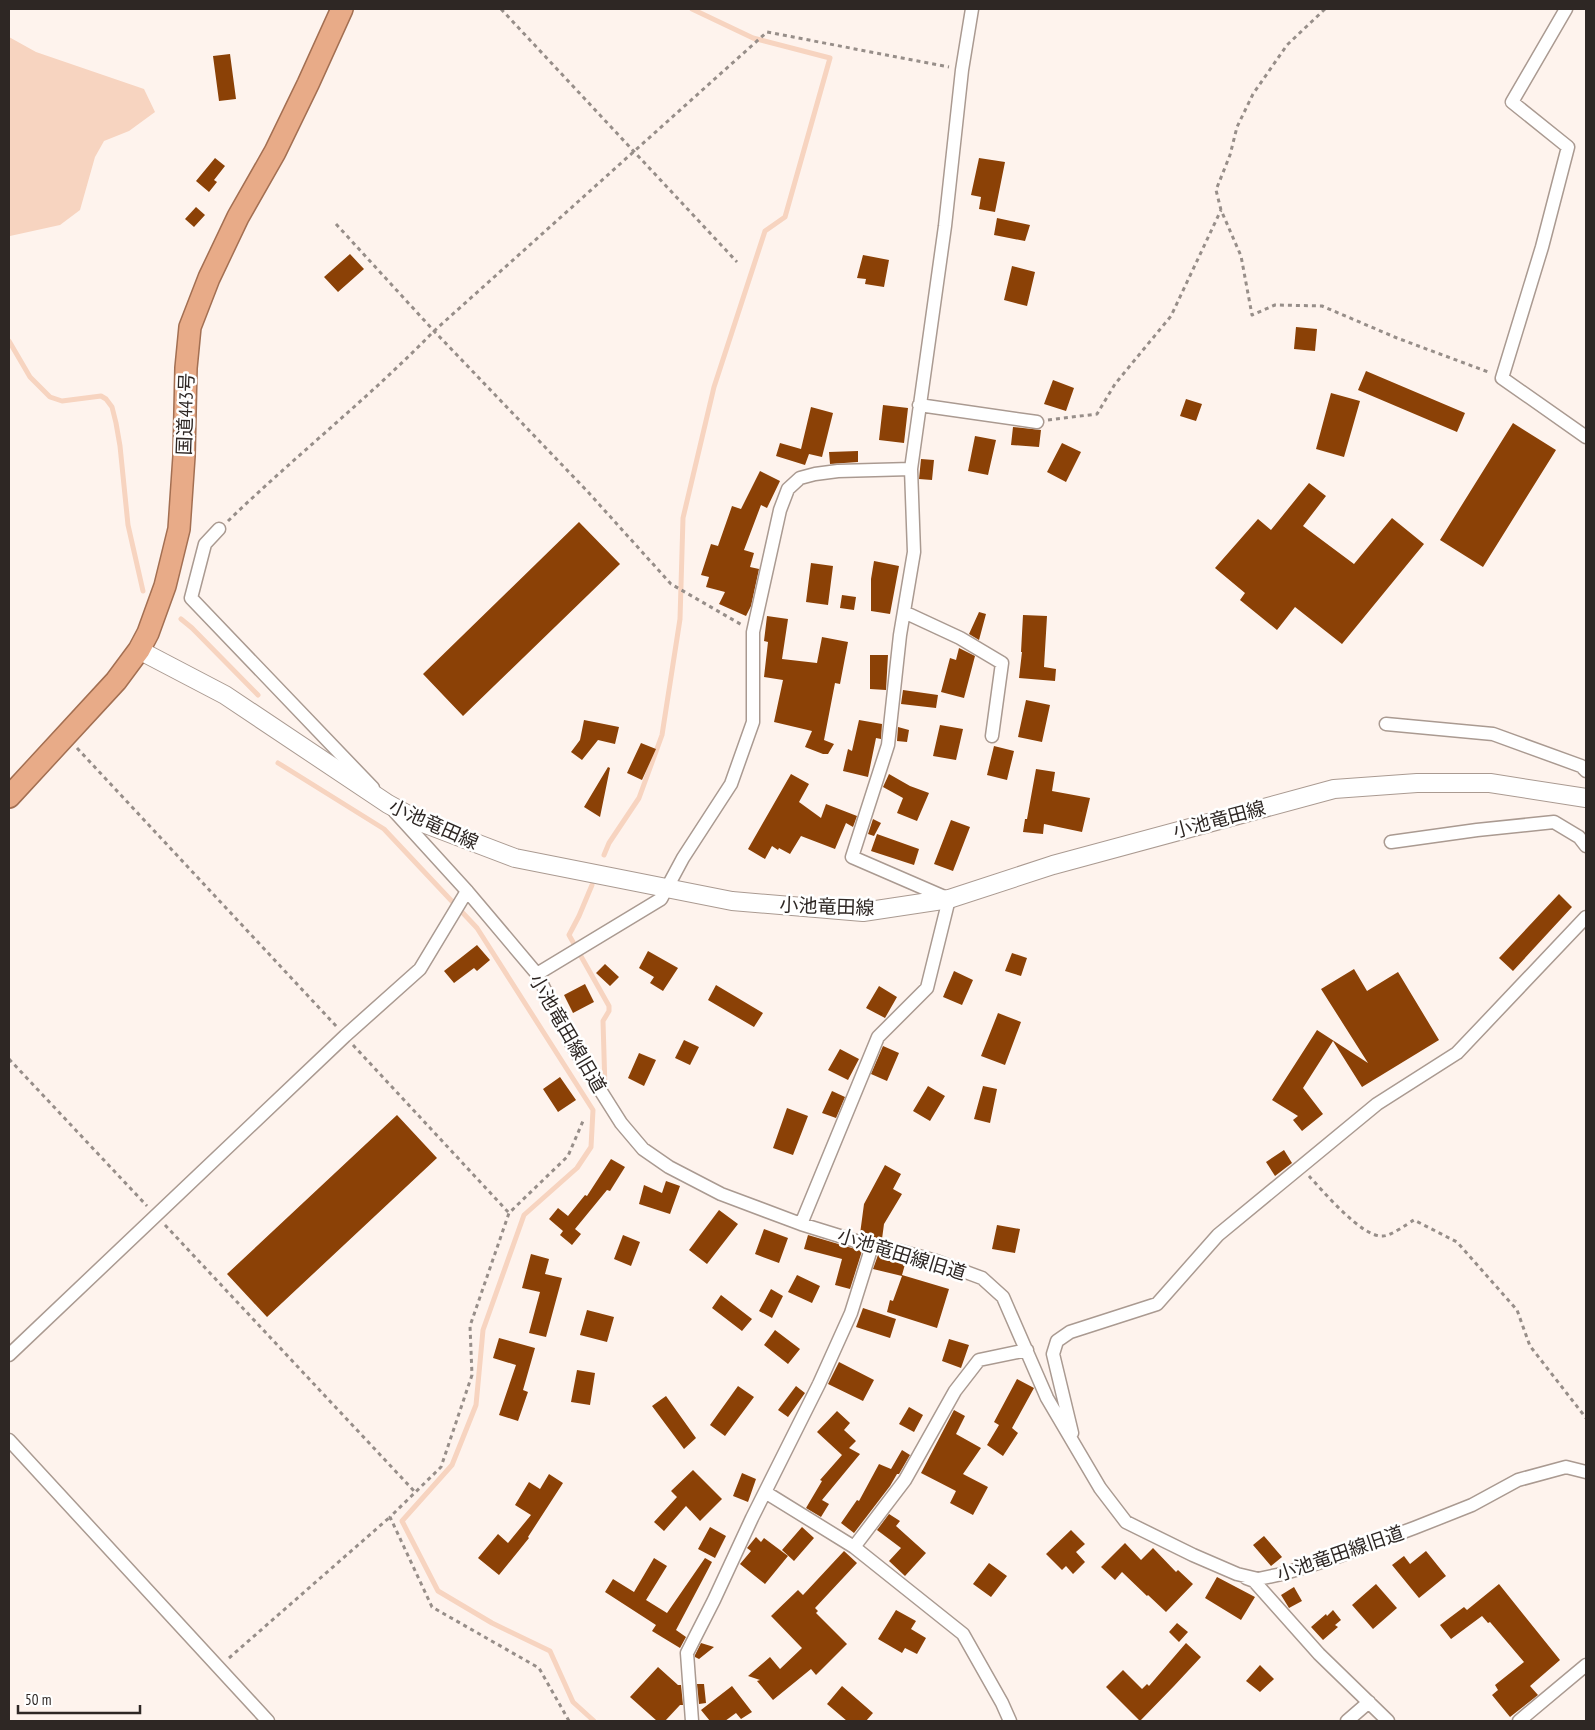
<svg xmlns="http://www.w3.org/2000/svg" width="1595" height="1730" font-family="'PT Sans Narrow','Noto Sans JP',sans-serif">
<rect width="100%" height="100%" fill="#fef3ed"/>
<path fill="#f7d4c0" d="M 9,37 L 36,52 L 144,89 L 155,112 L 129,131 L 104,141 L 95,157 L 80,210 L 60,225 L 10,236 L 9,236 Z"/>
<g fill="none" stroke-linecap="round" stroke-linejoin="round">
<path stroke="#f7d4c0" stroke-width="5" d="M 9,341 L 30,377 L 50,397 L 62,401 L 101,396 L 106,399 L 112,407 L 116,423 L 120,446 L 128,525 L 143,591
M 181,619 L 192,628 L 258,695
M 278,763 L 384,829 L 477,928 L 593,1110 L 591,1147 L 577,1168 L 524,1215 L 483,1330 L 476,1405 L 452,1465 L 402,1521 L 438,1591 L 492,1623 L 550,1651 L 573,1702 L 594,1721
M 604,855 L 609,843 L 639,798 L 662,735 L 680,619 L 683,518 L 714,387 L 765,231 L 785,217 L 830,58 L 753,38 L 692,9
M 592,885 L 579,916 L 569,935 L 609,1006 L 609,1011 L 603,1021 L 605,1088"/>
</g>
<path fill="#8b4106" d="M 230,54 L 236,99 L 219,101 L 213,56 Z
M 215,158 L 225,166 L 214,180 L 217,182 L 209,192 L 196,181 Z
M 979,158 L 1005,162 L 995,212 L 979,209 L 981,197 L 971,195 Z
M 196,207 L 205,215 L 194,227 L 185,219 Z
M 997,218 L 1030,225 L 1025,241 L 994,235 Z
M 350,254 L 364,269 L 338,292 L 324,277 Z
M 863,255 L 889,260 L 884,287 L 865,284 L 866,279 L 857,278 Z
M 1012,266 L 1035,272 L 1027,306 L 1004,300 Z
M 1296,327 L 1317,329 L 1315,351 L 1294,349 Z
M 1366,371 L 1465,413 L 1457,432 L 1358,390 Z
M 1053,380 L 1074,388 L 1066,411 L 1044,404 Z
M 1331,393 L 1360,401 L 1344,457 L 1316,449 Z
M 1186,399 L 1202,404 L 1196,421 L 1180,416 Z
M 883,405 L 908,408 L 904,443 L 879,440 Z
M 811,407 L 833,413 L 822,457 L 809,454 L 805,465 L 776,456 L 780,443 L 801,449 Z
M 1513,423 L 1556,450 L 1483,567 L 1440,540 Z
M 1013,427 L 1041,430 L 1039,447 L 1011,445 Z
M 975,436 L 996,440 L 988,475 L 968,471 Z
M 1062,443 L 1081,452 L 1066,482 L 1047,472 Z
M 858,451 L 858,462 L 830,464 L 829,452 Z
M 921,459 L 934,460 L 932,480 L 919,479 Z
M 760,471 L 780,481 L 767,508 L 761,505 L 744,550 L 754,553 L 750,567 L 759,569 L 751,606 L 746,616 L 719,604 L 725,592 L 706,587 L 709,577 L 701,575 L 711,544 L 718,546 L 732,506 L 741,509 Z
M 1309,483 L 1326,496 L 1303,526 L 1354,564 L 1392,518 L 1424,544 L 1342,644 L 1295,607 L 1277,630 L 1240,600 L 1245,593 L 1215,568 L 1258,519 L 1271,530 Z
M 579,522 L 620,564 L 463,716 L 423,674 Z
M 874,561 L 899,566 L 890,614 L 871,611 L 871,579 Z
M 811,563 L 833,566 L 828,605 L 806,602 Z
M 842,595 L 856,597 L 854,610 L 840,608 Z
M 979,612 L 986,614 L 979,640 L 969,634 Z
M 1023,615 L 1047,616 L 1044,667 L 1056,669 L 1055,681 L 1019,678 L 1022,652 L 1021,652 Z
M 767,616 L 788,619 L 782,659 L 817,663 L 822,637 L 848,642 L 840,684 L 835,683 L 824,740 L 834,744 L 828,754 L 823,754 L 805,747 L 812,731 L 774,722 L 783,680 L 764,677 L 768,642 L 764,641 Z
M 959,648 L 975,656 L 964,698 L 941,692 L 950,658 L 956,660 Z
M 870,655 L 888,655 L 886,690 L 870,689 Z
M 903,690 L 938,695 L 936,708 L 901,704 Z
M 1026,700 L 1050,705 L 1042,742 L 1018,737 Z
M 584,720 L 619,727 L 615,744 L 598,740 L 582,760 L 571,752 L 580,740 Z
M 859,720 L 882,724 L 881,739 L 876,738 L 868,777 L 843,771 L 848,749 L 852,751 Z
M 940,725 L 963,729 L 956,760 L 933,756 Z
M 898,727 L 909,730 L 907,742 L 897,741 Z
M 641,743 L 656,749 L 642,780 L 627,773 Z
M 994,746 L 1014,751 L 1007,780 L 987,775 Z
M 608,767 L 610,768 L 600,817 L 584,807 Z
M 1036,769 L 1055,772 L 1052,791 L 1090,798 L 1082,832 L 1044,824 L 1043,834 L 1023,832 L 1025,819 L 1027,819 Z
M 791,774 L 809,784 L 799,802 L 821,818 L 826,804 L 857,816 L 853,827 L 846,823 L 835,849 L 801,836 L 790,854 L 779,848 L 778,850 L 772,846 L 765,859 L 748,849 Z
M 889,774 L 910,786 L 929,793 L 917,821 L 897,813 L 903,798 L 883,787 Z
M 873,819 L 881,823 L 874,836 L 868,834 Z
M 951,820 L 970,827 L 953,871 L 934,864 Z
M 877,834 L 919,849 L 914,865 L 871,851 Z
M 1559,894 L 1572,907 L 1513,971 L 1499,958 Z
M 477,945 L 490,960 L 477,971 L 474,968 L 454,983 L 444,971 Z
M 648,951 L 678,968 L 663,991 L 650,983 L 654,977 L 639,968 Z
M 1012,953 L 1027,958 L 1021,976 L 1005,971 Z
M 605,964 L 619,977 L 610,986 L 596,973 Z
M 1354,969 L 1367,991 L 1398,972 L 1439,1040 L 1362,1087 L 1333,1041 L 1303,1088 L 1323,1114 L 1302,1131 L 1293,1120 L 1298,1116 L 1272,1100 L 1317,1030 L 1368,1063 L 1321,989 Z
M 954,971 L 973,980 L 962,1005 L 943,997 Z
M 585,984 L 594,1002 L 573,1013 L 564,995 Z
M 716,985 L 763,1013 L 754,1027 L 708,1000 Z
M 879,986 L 897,997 L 885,1018 L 866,1008 Z
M 998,1013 L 1021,1022 L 1005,1065 L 981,1056 Z
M 684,1040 L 699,1047 L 690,1065 L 675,1058 Z
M 883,1046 L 899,1053 L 887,1081 L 871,1074 Z
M 840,1049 L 859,1059 L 848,1080 L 828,1070 Z
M 639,1053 L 656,1060 L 644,1086 L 628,1078 Z
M 560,1077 L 576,1100 L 558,1112 L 543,1089 Z
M 928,1086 L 945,1096 L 930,1121 L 913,1111 Z
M 983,1086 L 997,1089 L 990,1123 L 974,1119 Z
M 832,1091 L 845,1097 L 836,1118 L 822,1113 Z
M 787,1108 L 808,1116 L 793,1155 L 773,1148 Z
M 397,1115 L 437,1158 L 267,1317 L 227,1274 Z
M 1284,1150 L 1292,1163 L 1275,1176 L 1266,1162 Z
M 611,1159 L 625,1167 L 610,1191 L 607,1190 L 575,1229 L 581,1234 L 572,1245 L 560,1235 L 563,1231 L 549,1219 L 558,1208 L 568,1216 L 585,1195 L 587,1196 Z
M 885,1165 L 901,1174 L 893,1189 L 902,1194 L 884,1224 L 882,1239 L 860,1234 L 864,1204 Z
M 666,1181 L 680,1186 L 670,1214 L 639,1204 L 644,1185 L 662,1193 Z
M 719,1210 L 738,1224 L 707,1264 L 689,1250 Z
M 997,1225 L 1020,1229 L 1015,1253 L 992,1249 Z
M 764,1229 L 788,1238 L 779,1263 L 755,1254 Z
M 623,1235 L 640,1242 L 631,1266 L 614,1259 Z
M 808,1235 L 862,1251 L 850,1289 L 835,1285 L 842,1259 L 804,1249 Z
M 531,1254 L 549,1259 L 545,1274 L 562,1278 L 546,1337 L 529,1333 L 540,1292 L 522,1288 Z
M 878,1255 L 906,1261 L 902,1275 L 949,1289 L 937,1328 L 887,1312 L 890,1300 L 893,1301 L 902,1276 L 873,1269 Z
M 797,1275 L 820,1286 L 812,1303 L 788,1292 Z
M 771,1289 L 783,1296 L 772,1318 L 759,1311 Z
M 721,1295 L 752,1319 L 742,1331 L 712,1308 Z
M 863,1308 L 896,1319 L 890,1338 L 856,1327 Z
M 587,1310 L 614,1317 L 607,1342 L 580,1335 Z
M 775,1330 L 800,1349 L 788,1364 L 764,1345 Z
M 499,1338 L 535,1348 L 523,1390 L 528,1392 L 518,1421 L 499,1415 L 516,1365 L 493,1358 Z
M 949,1339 L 969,1345 L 961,1368 L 942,1361 Z
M 839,1362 L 874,1380 L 863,1401 L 828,1384 Z
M 577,1370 L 595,1373 L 590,1405 L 571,1402 Z
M 1017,1379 L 1034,1388 L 1012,1428 L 1018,1433 L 1003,1456 L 987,1445 L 999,1425 L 994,1422 Z
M 738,1386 L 754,1397 L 725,1436 L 710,1425 Z
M 796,1386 L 805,1393 L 788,1417 L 778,1410 Z
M 666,1396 L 696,1438 L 684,1449 L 652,1406 Z
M 909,1407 L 923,1415 L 914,1432 L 899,1424 Z
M 954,1410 L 965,1416 L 956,1434 L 981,1448 L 963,1474 L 988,1487 L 973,1515 L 950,1503 L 956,1491 L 921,1473 Z
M 837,1411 L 850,1423 L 844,1430 L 856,1441 L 849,1448 L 860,1454 L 822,1500 L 829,1504 L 821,1517 L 806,1508 L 822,1481 L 820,1480 L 842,1455 L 817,1432 Z
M 902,1450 L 910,1455 L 899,1474 L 897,1474 L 890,1486 L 854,1533 L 841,1523 L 857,1500 L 859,1501 L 879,1464 L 891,1469 Z
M 693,1470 L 722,1499 L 700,1521 L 686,1506 L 664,1531 L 654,1522 L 677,1497 L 671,1491 Z
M 742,1473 L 756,1479 L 748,1502 L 733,1496 Z
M 549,1474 L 563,1483 L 528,1537 L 529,1538 L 499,1575 L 478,1558 L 498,1534 L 508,1543 L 531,1515 L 515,1505 L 529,1482 L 540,1489 Z
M 889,1514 L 900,1521 L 896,1526 L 926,1553 L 905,1576 L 889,1561 L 901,1548 L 877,1530 Z
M 710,1527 L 726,1536 L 715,1558 L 698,1549 Z
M 802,1527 L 814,1538 L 794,1561 L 782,1550 Z
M 1071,1530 L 1085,1544 L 1076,1552 L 1085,1562 L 1073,1574 L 1066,1566 L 1062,1570 L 1046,1554 Z
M 1264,1536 L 1282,1557 L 1271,1566 L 1253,1545 Z
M 756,1537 L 761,1542 L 764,1538 L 788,1556 L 765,1584 L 740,1564 L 751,1551 L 747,1548 Z
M 1125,1543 L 1141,1560 L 1153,1548 L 1176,1572 L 1178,1570 L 1193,1584 L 1166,1612 L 1148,1595 L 1147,1596 L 1122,1572 L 1115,1580 L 1101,1567 Z
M 844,1551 L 857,1563 L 815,1608 L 818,1611 L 816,1613 L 847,1644 L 816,1675 L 811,1669 L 773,1700 L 757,1681 L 760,1680 L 748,1676 L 770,1657 L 780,1669 L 802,1648 L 771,1616 L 798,1590 L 803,1595 Z
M 1426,1551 L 1446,1576 L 1419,1598 L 1392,1565 L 1404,1556 L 1410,1564 Z
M 654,1558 L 667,1566 L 646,1600 L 667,1613 L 705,1558 L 712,1562 L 676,1630 L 686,1637 L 680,1648 L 652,1631 L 656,1625 L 605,1592 L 613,1579 L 634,1592 Z
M 989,1563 L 1007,1576 L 991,1597 L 973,1584 Z
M 1217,1577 L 1255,1597 L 1241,1620 L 1205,1598 Z
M 1376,1584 L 1397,1608 L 1373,1629 L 1352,1605 Z
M 1499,1584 L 1560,1660 L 1530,1686 L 1538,1695 L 1510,1717 L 1492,1695 L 1498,1690 L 1495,1685 L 1524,1662 L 1490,1622 L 1488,1623 L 1482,1616 L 1451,1639 L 1440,1625 L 1464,1607 L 1467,1610 Z
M 1294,1587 L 1302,1601 L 1289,1608 L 1281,1595 Z
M 896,1610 L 916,1621 L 911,1629 L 926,1638 L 917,1654 L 905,1648 L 902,1653 L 878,1639 Z
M 1333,1610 L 1341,1620 L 1335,1625 L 1338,1627 L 1323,1640 L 1311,1627 L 1326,1614 L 1327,1616 Z
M 1177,1623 L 1188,1632 L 1179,1642 L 1169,1632 Z
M 701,1643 L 714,1647 L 699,1659 L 695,1657 L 695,1655 Z
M 1186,1643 L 1201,1657 L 1174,1686 L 1140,1721 L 1106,1687 L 1123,1670 L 1142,1689 L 1147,1684 L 1149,1686 Z
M 1260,1665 L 1274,1679 L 1260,1692 L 1246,1681 Z
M 658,1667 L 678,1685 L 681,1685 L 683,1705 L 680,1705 L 665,1721 L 657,1721 L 630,1697 Z
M 697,1684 L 704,1684 L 706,1703 L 699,1704 Z
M 732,1686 L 752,1712 L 741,1719 L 736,1713 L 725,1721 L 710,1721 L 701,1710 Z
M 842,1686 L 873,1713 L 866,1721 L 847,1721 L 827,1704 Z"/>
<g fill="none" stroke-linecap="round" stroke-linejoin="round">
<g stroke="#aa9a91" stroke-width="15">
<path id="minor" d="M 1566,9 L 1512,102 L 1568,147 L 1542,247 L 1502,378 L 1586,437
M 919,405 L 1037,422
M 219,529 L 205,544 L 191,598 L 373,788
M 904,612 L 960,638 L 1002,663 L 992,736
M 1386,724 L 1493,734 L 1581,766 L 1586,771
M 395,812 L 467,891 L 537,974 L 573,1047 L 621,1123 L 643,1149 L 669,1167 L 721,1194 L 801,1224 L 872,1246 L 900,1251 L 936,1261 L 982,1278 L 1003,1297 L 1047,1398 L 1100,1488 L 1126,1522 L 1193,1555 L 1237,1574 L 1258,1579 L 1282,1574 L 1334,1558 L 1414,1528 L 1472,1505 L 1518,1480 L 1566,1467 L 1586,1472
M 1391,842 L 1477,830 L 1554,822 L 1579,837 L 1586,846
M 537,974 L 661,899 L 683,858 L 731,784 L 753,722 L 753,632 L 780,510 L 788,489 L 800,478 L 815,474 L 838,471 L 911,469
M 801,1224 L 878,1037 L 927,988 L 949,899 L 852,857 L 888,745 L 900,635 L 914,552 L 911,469 L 945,226 L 962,70 L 972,9
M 9,1355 L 345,1036 L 420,969 L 467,891
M 1072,1433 L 1053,1354 L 1057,1341 L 1070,1332 L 1157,1304 L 1218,1235 L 1377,1104 L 1457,1053 L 1586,917
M 9,1440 L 268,1721
M 765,1492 L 854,1547 L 963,1634 L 1002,1703 L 1010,1721
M 854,1547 L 905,1480 L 955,1391 L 979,1360 L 1027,1350
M 1246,1578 L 1254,1581 L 1319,1654 L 1388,1721
M 692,1721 L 687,1653 L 714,1600 L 752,1518 L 819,1384 L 851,1313 L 872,1246
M 1347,1721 L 1369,1702
M 1519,1721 L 1586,1665"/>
</g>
<g stroke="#aa9a91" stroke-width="20">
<path id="secondary" d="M 139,650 L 225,695 L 388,804 L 423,823 L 515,858 L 732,901 L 863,912 L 949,899 L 1053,865 L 1334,789 L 1417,783 L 1490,783 L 1586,798"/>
</g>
<g stroke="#a36f52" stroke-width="24">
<path id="trunk" d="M 9,797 L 116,681 L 139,650 L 148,633 L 165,586 L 179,529 L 184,456 L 186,368 L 190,327 L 209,278 L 238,217 L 275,152 L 308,84 L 342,9"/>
</g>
<path stroke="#978e89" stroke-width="3" stroke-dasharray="4 4" stroke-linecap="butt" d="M 501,9 L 737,262
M 1325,9 L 1287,45 L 1253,94 L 1237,127 L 1230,155 L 1216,190 L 1221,210 L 1241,256 L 1252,315 L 1275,305 L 1322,306 L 1397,338 L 1491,373
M 336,224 L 434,331 L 588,492 L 671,584 L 742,625
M 1048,420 L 1097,414 L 1115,384 L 1171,316 L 1221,210
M 228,521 C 295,456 369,398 434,331 L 767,32 L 949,67
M 77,748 L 337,1027
M 353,1045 L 509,1213
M 9,1059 L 147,1206
M 1309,1176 C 1323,1191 1362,1238 1383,1236 C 1391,1236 1407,1224 1414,1220 L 1457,1242 L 1517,1310 L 1530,1346 L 1586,1418
M 165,1225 L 415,1492
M 229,1658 L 390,1517
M 569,1721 L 539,1668 L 432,1607 L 390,1517 L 441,1467 L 472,1375 L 470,1326 L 509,1213 L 568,1156 L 583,1121"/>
<use href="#minor" stroke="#fff" stroke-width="12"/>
<use href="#secondary" stroke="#fff" stroke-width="18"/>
<use href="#trunk" stroke="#e8ab88" stroke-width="21"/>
</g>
<g text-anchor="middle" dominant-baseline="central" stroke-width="5" stroke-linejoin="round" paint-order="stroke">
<g font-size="19" fill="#2e2724" stroke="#fff">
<text transform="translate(185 414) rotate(-88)">国道443号</text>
<text transform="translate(1219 819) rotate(-15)">小池竜田線</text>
<text transform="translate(434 824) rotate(24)">小池竜田線</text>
<text transform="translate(827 906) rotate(2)">小池竜田線</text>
<text transform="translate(568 1033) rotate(60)">小池竜田線旧道</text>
<text transform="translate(902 1254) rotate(17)">小池竜田線旧道</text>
<text transform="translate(1340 1553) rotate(-19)">小池竜田線旧道</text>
</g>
</g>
<rect width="1595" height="1730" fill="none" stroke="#2e2724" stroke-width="20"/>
<path d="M18 1705v8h122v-8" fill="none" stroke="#2e2724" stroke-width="2.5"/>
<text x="25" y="1705" font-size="15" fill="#2e2724" stroke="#ffffff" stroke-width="4" paint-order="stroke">50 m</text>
</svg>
